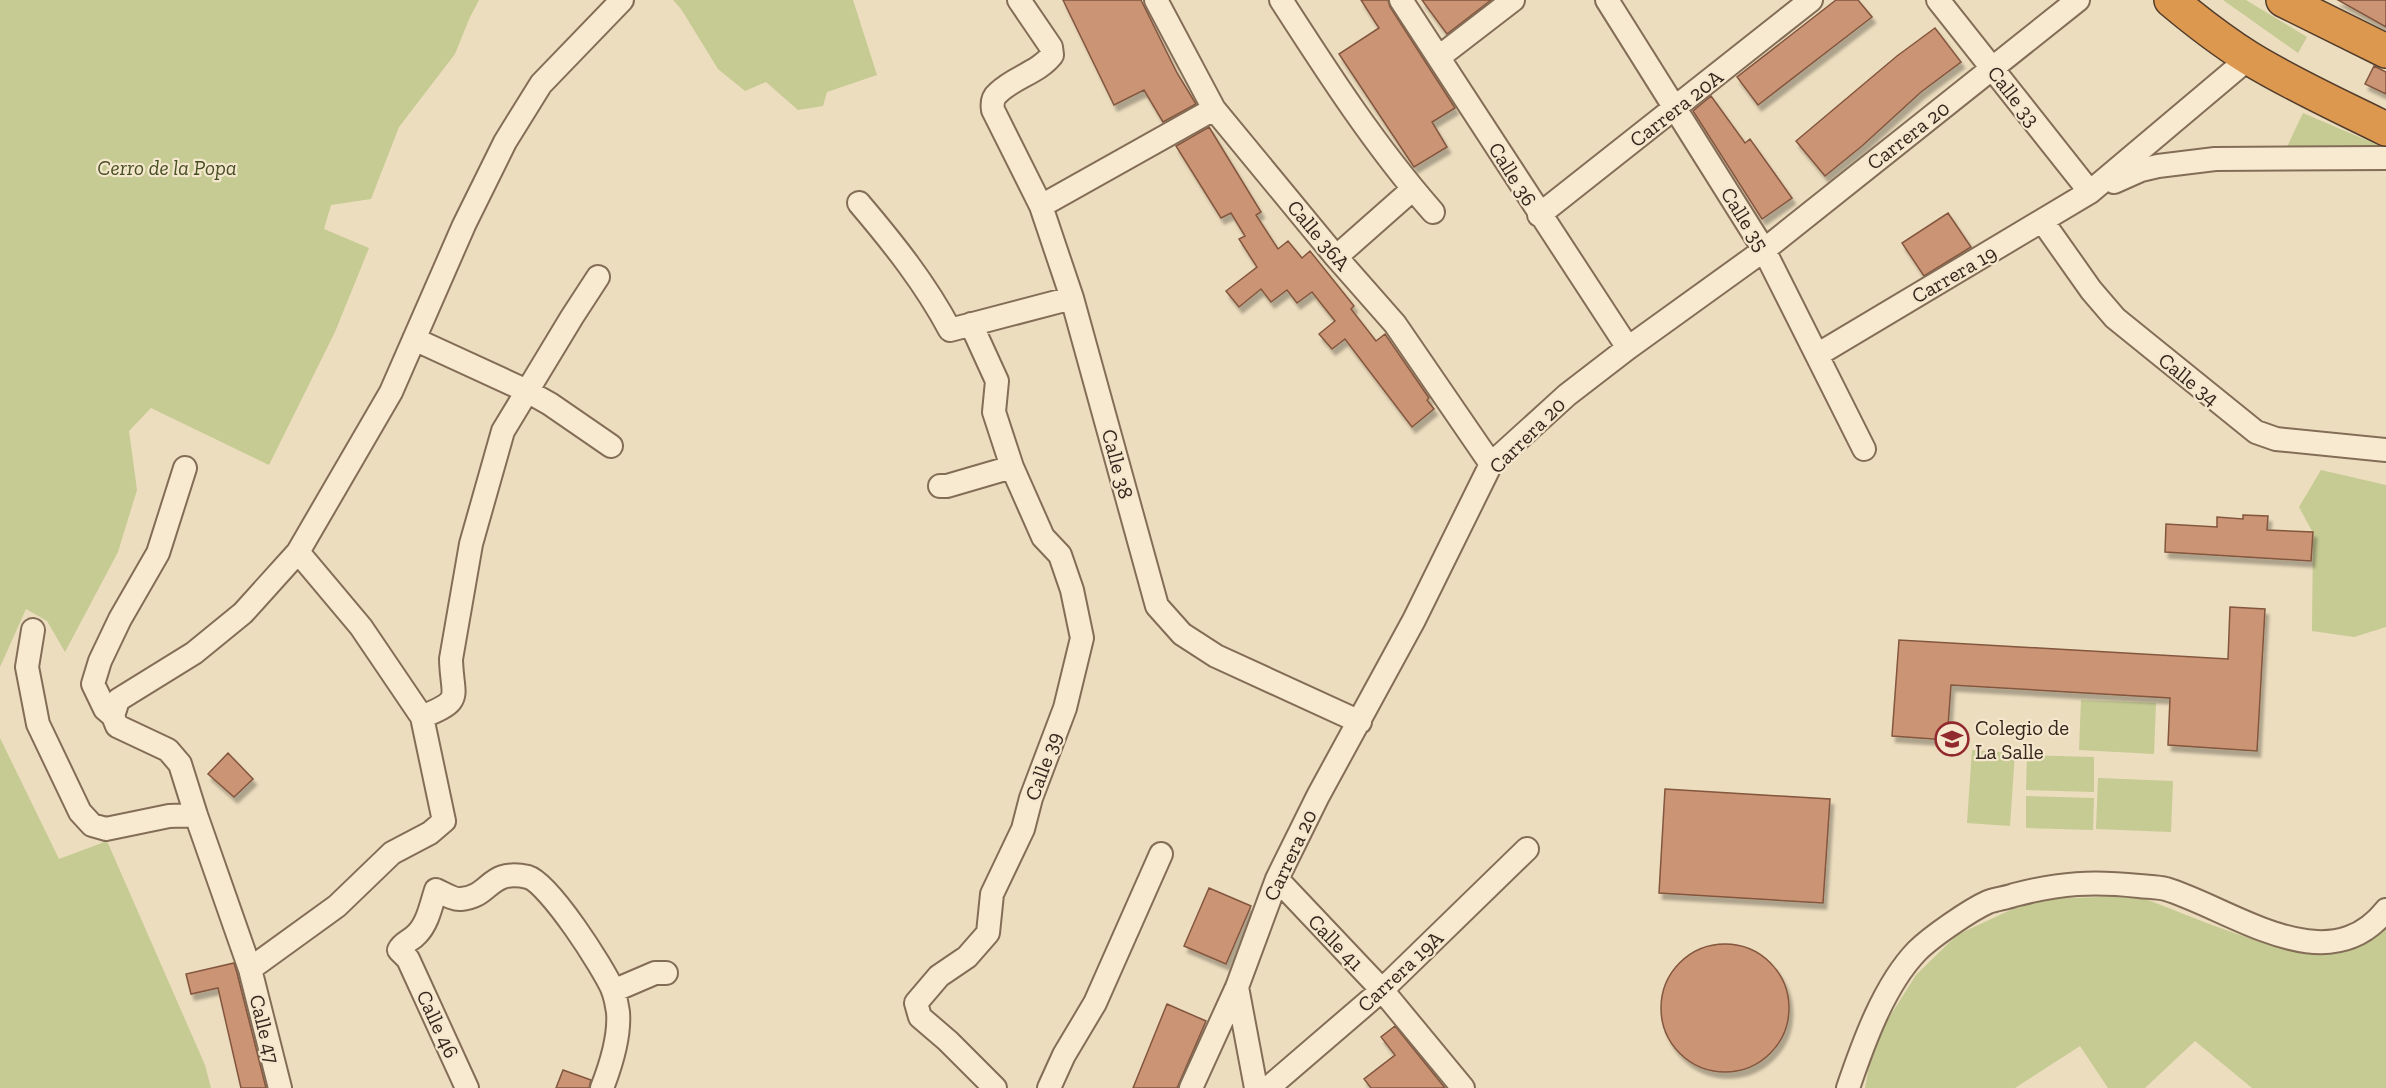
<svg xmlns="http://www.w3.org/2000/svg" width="2386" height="1088" font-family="'Zilla Slab',serif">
<defs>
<filter id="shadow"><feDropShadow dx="3.5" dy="6" stdDeviation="1.5" flood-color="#0004"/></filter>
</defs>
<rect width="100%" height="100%" fill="#ecddbe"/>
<path fill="#c6ca93" d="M 0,0 L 479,0 L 470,17 L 455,54 L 399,127 L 371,199 L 331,205 L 324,229 L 369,248 L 335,332 L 269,465 L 151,408 L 129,431 L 137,490 L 118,552 L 65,652 L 47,621 L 26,609 L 0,667 Z
M 673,0 L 853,0 L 877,75 L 827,92 L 823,106 L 798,110 L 766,82 L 745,91 L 718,69 L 681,9 Z
M 2223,0 L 2246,0 L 2307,37 L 2298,53 Z
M 2303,113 L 2385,148 L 2286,149 Z
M 2321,470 L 2386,485 L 2386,627 L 2354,637 L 2312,631 L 2313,533 L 2299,507 Z
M 2081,700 L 2156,703 L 2154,754 L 2079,750 Z
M 0,738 L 59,859 L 107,841 L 205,1065 L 211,1088 L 0,1088 Z
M 1972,750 L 2015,753 L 2010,826 L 1967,823 Z
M 2027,755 L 2094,757 L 2094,792 L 2026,790 Z
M 2098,778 L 2173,781 L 2171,832 L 2096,829 Z
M 2026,796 L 2094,798 L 2093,830 L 2026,828 Z
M 2137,896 C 2185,913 2299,966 2346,951 C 2361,945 2374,932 2386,920 L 2386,1088 L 2252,1088 L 2195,1041 L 2145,1088 L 2108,1088 L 2080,1046 L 2015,1088 L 1865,1088 L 1873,1043 L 1916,975 L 1957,935 L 2034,899 Z"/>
<path fill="#ca9475" stroke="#83563e" stroke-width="1.5" filter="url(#shadow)" d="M 1063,0 L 1141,0 L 1177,73 L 1196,104 L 1163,122 L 1144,90 L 1114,105 Z
M 1361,0 L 1388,0 L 1390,7 L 1455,108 L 1432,122 L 1447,147 L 1414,167 L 1339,54 L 1379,28 Z
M 1422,0 L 1491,0 L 1447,34 Z
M 1836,0 L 1858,0 L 1872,17 L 1758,105 L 1737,77 Z
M 2338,0 L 2386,0 L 2386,27 Z
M 1935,28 L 1961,62 L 1921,92 L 1862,146 L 1825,176 L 1796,141 L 1897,56 Z
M 2374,66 L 2386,72 L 2386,94 L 2365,84 Z
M 1711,96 L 1745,143 L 1750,139 L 1792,198 L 1762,219 L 1693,111 Z
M 1209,127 L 1261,212 L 1256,215 L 1278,249 L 1288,241 L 1302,258 L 1310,251 L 1354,306 L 1351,309 L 1376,341 L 1385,334 L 1429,398 L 1427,400 L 1434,409 L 1412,427 L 1345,339 L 1332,349 L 1319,334 L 1335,321 L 1312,292 L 1297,303 L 1287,290 L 1271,302 L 1261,289 L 1239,307 L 1226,291 L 1257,267 L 1239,239 L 1245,236 L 1231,213 L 1221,218 L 1176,146 Z
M 1948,213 L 1971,247 L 1924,276 L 1902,243 Z
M 2243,515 L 2268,516 L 2267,530 L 2313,532 L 2311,561 L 2165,552 L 2166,524 L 2217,527 L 2217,517 L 2243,519 Z
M 2230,607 L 2265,609 L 2257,751 L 2168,745 L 2170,698 L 1951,685 L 1947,740 L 1892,736 L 1899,640 L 2228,659 Z
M 228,753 L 253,779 L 234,797 L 208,774 Z
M 1665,789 L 1830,799 L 1823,903 L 1659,893 Z
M 1209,888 L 1251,906 L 1226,964 L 1184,946 Z
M1661 1008a64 64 0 1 1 128 0a64 64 0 1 1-128 0Z
M 234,963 L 237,973 L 266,1088 L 241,1088 L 218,988 L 191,994 L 186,974 Z
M 1167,1004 L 1206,1021 L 1177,1088 L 1133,1088 Z
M 1395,1026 L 1445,1088 L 1371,1088 L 1364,1079 L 1395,1055 L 1381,1037 Z
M 563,1070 L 591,1080 L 589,1088 L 556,1088 Z"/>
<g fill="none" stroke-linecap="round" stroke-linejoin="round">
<g stroke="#846d57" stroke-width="26">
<path id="minor" d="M 1019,0 L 1051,47 L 1052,55 C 1038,73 1014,77 998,93 C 992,98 992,104 993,110 L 1041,206 L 1072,298 L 1157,606 L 1182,634 L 1216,656 L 1360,722
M 1156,0 L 1214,109 L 1336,257 L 1395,324 L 1491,464
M 1281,0 C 1328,73 1375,146 1433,212
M 1401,0 L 1628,348
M 1607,0 L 1764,250 L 1864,449
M 1938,0 L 2090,192
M 1439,57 L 1513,0
M 2114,182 L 2141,170 L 2158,166 L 2215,159 L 2386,158
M 859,203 C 893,243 925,283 950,330 L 1072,298
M 1041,206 L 1214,109
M 1539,215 L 1811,0
M 2043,222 L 2091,290 L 2115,318 L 2256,432 L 2276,439 L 2386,450
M 1336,257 L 1413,189
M 971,324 L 997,381 L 994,412 L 1012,467 L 1043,537 L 1060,555 L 1072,590 L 1082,638 L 1065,708 L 1031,798 L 1023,829 L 992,894 L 988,933 L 967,957 L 939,976 L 916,1003 L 920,1017 L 948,1041 L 995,1088
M 414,339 L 527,391 L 550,404 L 611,446
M 1817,355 L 2090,192 L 2249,58
M 940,486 L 947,486 L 1012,467
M 33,630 L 27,667 L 38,724 L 80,812 L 92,825 L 106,829 L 169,816 L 196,815
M 113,716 L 105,709 L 93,684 L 100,661 L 120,619 L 158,553 L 185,468
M 422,717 C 465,699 452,699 451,659 L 471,544 L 503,431 L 572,317 L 598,277
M 1277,879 L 1382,990 L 1463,1088
M 250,969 L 337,906 L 392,853 L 430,833 L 444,821 L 422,717 L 361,627 L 298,552
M 1237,987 L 1256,1088
M 613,991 L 655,973 L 666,973
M 280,1088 L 250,969 L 196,815 L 180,764 L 168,750 L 117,726 L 113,716 L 118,700 L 194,653 L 243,613 L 298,552 L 391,392 L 464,225 L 505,142 L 541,84 L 622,0
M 467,1088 L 408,959 L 399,950 C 403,942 411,941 417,934 C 428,923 431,905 436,890 C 443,893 454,900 461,899 C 491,897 488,868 528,877 C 549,883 603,967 613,990 C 615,996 617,1005 618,1012 C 620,1036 611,1065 602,1088
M 1049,1088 L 1064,1055 L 1095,1003 L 1161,854
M 1191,1088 L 1237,987 L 1277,879 L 1318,796 L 1414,620 L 1491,464 L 1567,395 L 1628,348 L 1764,250 L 2078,0
M 1268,1088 L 1382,990 L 1527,849
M 1848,1088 C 1863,1044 1884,985 1917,951 C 1931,937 1970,910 1988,902 C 1996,899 2006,898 2014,895 C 2061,883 2092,881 2139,886 C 2148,887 2158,887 2166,889 C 2234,910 2327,984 2386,910"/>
</g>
<g stroke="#523c2c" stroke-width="36">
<path id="highway" d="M 2171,0 C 2196,21 2222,41 2249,58 C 2293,85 2340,106 2386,129
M 2283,0 L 2386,51"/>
</g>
<use href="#minor" stroke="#f8ead1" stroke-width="22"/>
<use href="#highway" stroke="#dc984f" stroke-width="33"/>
</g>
<defs>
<g id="school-ring" transform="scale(1.725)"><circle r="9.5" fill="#f4e7cd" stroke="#92292e" stroke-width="1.5"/><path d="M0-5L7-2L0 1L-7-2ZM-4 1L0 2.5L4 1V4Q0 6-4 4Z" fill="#92292e"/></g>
</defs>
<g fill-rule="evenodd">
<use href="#school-ring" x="1952" y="739"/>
</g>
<g text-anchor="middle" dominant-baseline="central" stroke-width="4.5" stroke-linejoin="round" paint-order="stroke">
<g font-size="21" fill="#34261c" stroke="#f4e7cd">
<text transform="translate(2014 96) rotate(52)">Calle 33</text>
<text transform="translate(1676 108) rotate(-38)">Carrera 20A</text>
<text transform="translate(1908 135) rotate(-38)">Carrera 20</text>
<text transform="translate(1513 174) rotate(58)">Calle 36</text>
<text transform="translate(1745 219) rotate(58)">Calle 35</text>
<text transform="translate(1319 235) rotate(50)">Calle 36A</text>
<text transform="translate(1954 274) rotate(-30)">Carrera 19</text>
<text transform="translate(2189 379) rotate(39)">Calle 34</text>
<text transform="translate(1527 435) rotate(-45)">Carrera 20</text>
<text transform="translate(1118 464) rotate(75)">Calle 38</text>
<text transform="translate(1043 766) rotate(-70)">Calle 39</text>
<text transform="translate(1290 855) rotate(-65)">Carrera 20</text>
<text transform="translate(1336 942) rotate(46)">Calle 41</text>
<text transform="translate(1400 971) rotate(-43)">Carrera 19A</text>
<text transform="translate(438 1024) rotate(65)">Calle 46</text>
<text transform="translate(265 1029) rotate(76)">Calle 47</text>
</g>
<g font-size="21" font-style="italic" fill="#475023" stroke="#f4e7cd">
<text x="167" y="167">Cerro de la Popa</text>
</g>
<g font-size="21" fill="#34261c" stroke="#f4e7cd" text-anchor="start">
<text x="1975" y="727">Colegio de<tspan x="1975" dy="24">La Salle</tspan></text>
</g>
</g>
</svg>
